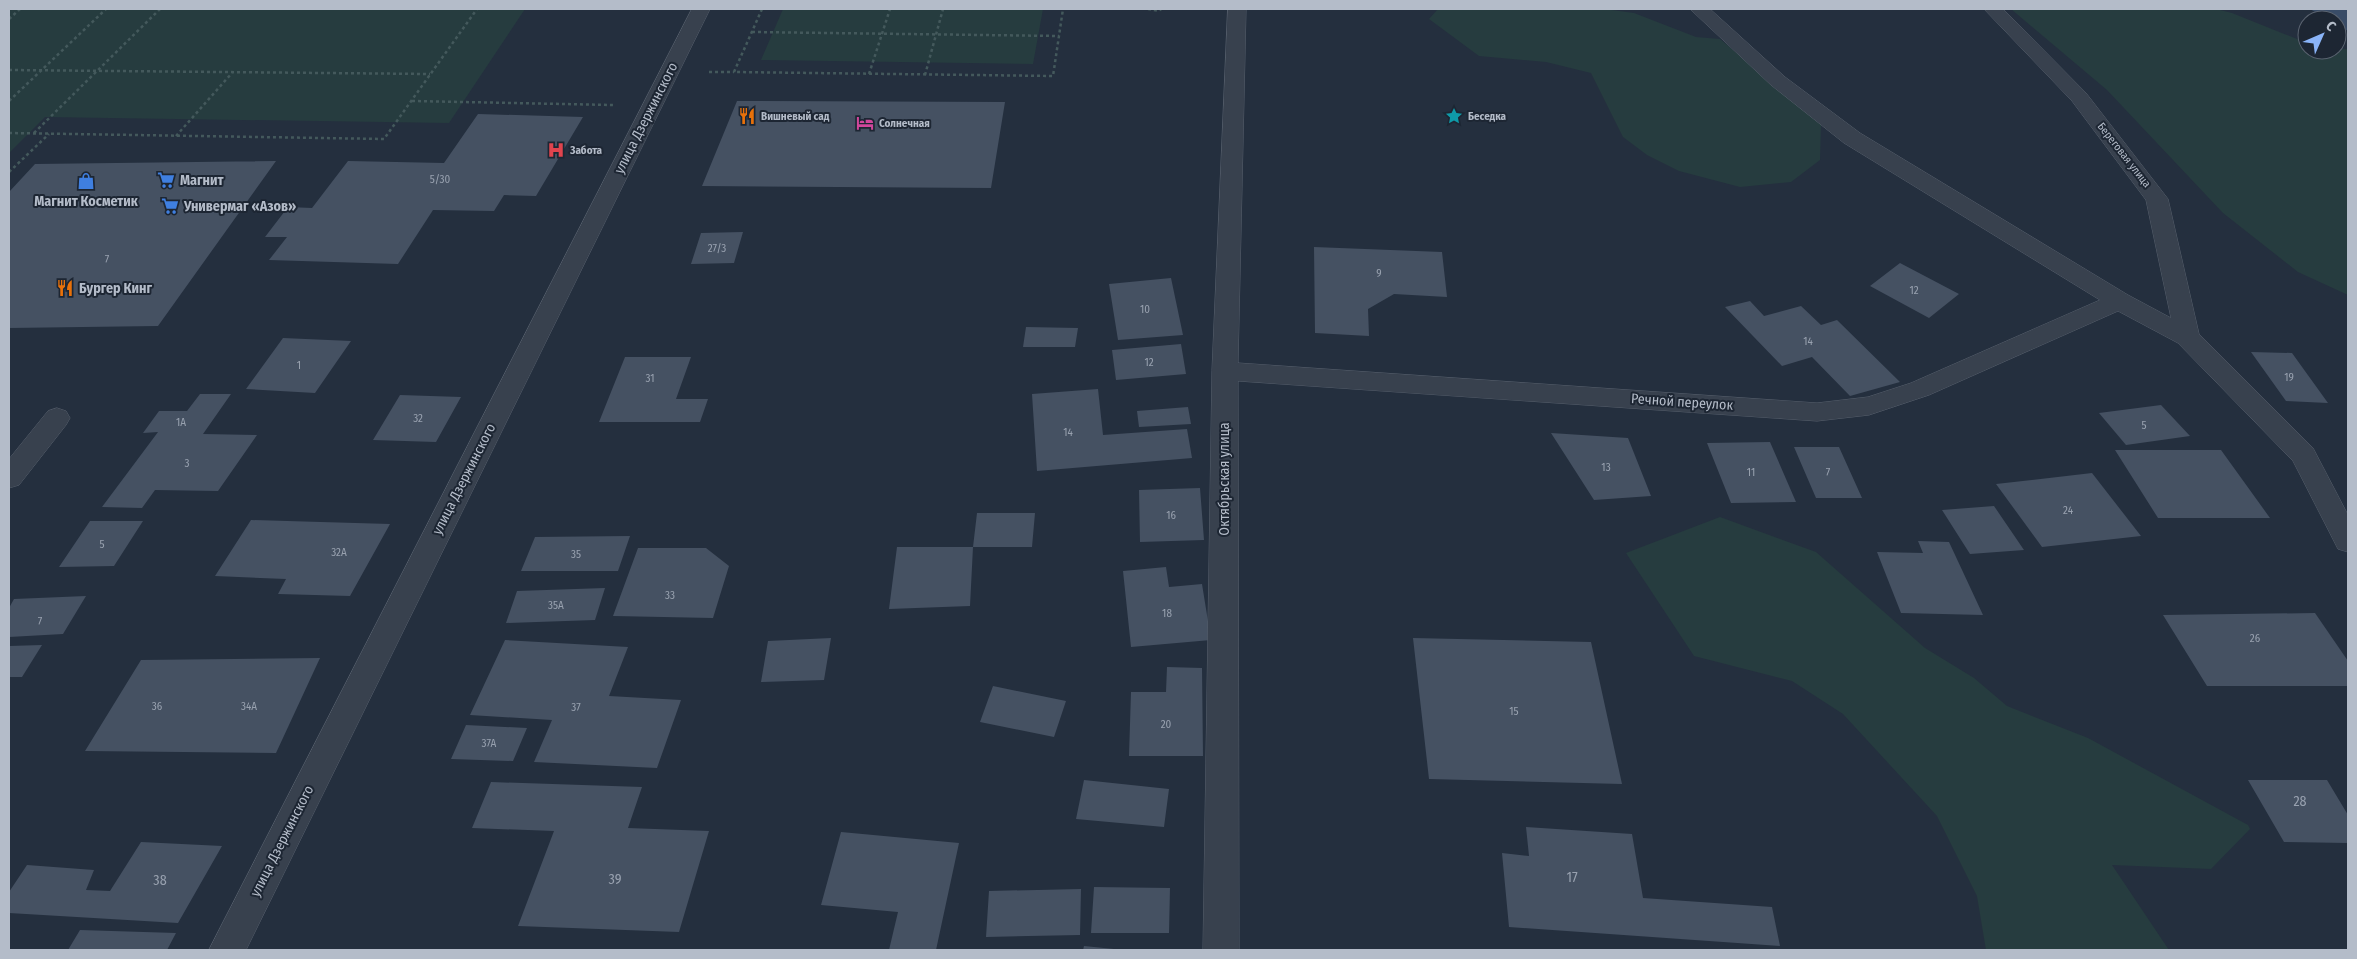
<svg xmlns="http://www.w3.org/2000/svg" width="2357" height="959" font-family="'Fira Sans Condensed',sans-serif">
<rect width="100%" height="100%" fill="#242f3e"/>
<path fill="#263c3f" d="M 9,9 L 525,9 L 449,123 L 45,117 L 9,153 Z
M 783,9 L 1043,9 L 1033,64 L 761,60 Z
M 1438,9 L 1604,9 L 1634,13 L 1696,37 L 1720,39 L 1821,124 L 1820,160 L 1791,182 L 1740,187 L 1679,171 L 1647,155 L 1623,137 L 1591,73 L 1546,62 L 1479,56 L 1429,19 Z
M 2011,9 L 2216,9 L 2232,13 L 2307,43 L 2307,50 L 2348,49 L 2348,295 L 2298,272 L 2223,213 L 2107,90 Z
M 1720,517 L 1816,552 L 1925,648 L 1974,678 L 2007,706 L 2088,738 L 2248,825 L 2250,829 L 2211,869 L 2112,865 L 2169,950 L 1986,950 L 1977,896 L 1937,816 L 1843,714 L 1792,681 L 1694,656 L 1626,553 Z"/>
<path fill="#394c67" d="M 2310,9 L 2348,9 L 2348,31 L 2337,25 L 2337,20 L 2329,20 Z"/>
<path fill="#455162" d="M 737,101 L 1005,102 L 991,188 L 702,186 Z
M 478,114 L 583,117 L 536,196 L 504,195 L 494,211 L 433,210 L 398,264 L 269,260 L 287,237 L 265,237 L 288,207 L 312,208 L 348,161 L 444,163 Z
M 276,161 L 158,326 L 9,328 L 9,192 L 35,164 Z
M 743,232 L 734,263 L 691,264 L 701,233 Z
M 1314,247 L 1442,252 L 1447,297 L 1394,294 L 1368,309 L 1369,336 L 1315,333 Z
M 1900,263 L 1959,294 L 1929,318 L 1870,286 Z
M 1171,278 L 1183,335 L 1118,340 L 1109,284 Z
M 1750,301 L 1764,316 L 1801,306 L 1821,325 L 1837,320 L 1900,382 L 1850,396 L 1812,357 L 1782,366 L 1725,307 Z
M 1026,327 L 1078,328 L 1075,347 L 1023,347 Z
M 283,338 L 351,341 L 315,393 L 246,389 Z
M 1181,344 L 1186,374 L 1116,380 L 1112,350 Z
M 2251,352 L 2292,353 L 2328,403 L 2286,401 Z
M 625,357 L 691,357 L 676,399 L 708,399 L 700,422 L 599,422 Z
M 1098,389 L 1103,435 L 1187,429 L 1192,458 L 1037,471 L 1032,394 Z
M 200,394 L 231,394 L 203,434 L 257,435 L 218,491 L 155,490 L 142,508 L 102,507 L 158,432 L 143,433 L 159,411 L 187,411 Z
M 400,395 L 461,397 L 436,442 L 373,440 Z
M 2161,405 L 2190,436 L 2126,445 L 2099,413 Z
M 1188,407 L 1191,424 L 1139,427 L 1137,411 Z
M 1551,433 L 1628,438 L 1651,496 L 1594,500 Z
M 1770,442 L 1796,502 L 1731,503 L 1707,443 Z
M 1794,447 L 1839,447 L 1862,498 L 1816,498 Z
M 2115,450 L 2221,450 L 2270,518 L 2158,518 Z
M 2092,473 L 2141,536 L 2042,547 L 1996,484 Z
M 1200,488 L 1204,540 L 1140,542 L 1139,490 Z
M 1994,506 L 2024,550 L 1970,554 L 1942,510 Z
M 977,513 L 1035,513 L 1032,547 L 973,547 Z
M 251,520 L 321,522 L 390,524 L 350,596 L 278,594 L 286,579 L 215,576 Z
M 90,521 L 143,521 L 114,566 L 59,567 Z
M 630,536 L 618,571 L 521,571 L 535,537 Z
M 1918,541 L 1949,542 L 1983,615 L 1901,613 L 1877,552 L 1923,553 Z
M 897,547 L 973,547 L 970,606 L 889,609 Z
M 638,548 L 706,548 L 729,566 L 713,618 L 613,616 Z
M 1166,567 L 1169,587 L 1202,584 L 1211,640 L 1131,647 L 1123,571 Z
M 605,588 L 595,620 L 506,623 L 517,591 Z
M 86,596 L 63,634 L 9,637 L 9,608 L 14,599 Z
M 2315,613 L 2348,661 L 2348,686 L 2207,686 L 2163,615 Z
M 831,638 L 824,680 L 761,682 L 768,641 Z
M 1413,638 L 1591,642 L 1622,784 L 1429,779 Z
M 505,640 L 628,647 L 609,696 L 681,700 L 657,768 L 534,762 L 552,720 L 470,715 Z
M 42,645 L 22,677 L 9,677 L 9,646 Z
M 320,658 L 276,753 L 85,751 L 141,660 Z
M 1167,667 L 1202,668 L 1203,756 L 1129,756 L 1131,692 L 1166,692 Z
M 993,686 L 1066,701 L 1054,737 L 980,722 Z
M 466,725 L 527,728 L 513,761 L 451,759 Z
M 1084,780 L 1169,789 L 1164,827 L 1076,819 Z
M 2248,780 L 2327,780 L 2348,815 L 2348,843 L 2284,842 Z
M 491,782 L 642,787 L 628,828 L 709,831 L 679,932 L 518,926 L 554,831 L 472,828 Z
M 1526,827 L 1632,834 L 1643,898 L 1772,907 L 1780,946 L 1509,927 L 1502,853 L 1529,856 Z
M 841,832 L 959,843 L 936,950 L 889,950 L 898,912 L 821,905 Z
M 141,842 L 222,846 L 178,923 L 9,913 L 9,892 L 27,865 L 94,870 L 86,890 L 110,891 Z
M 1094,887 L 1170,888 L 1169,933 L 1091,933 Z
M 1081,889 L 1080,935 L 986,937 L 989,891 Z
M 80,930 L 176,933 L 167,950 L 68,950 Z
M 1084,946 L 1114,949 L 1114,950 L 1083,950 Z"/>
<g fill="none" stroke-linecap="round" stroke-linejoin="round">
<g stroke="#565f6c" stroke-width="1">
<path id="minor" d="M 692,9 L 710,9 L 246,950 L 209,950 Z
M 1228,9 L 1246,9 L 1238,363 L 1817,403 L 1868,397 L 1911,383 L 2100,300 L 1844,143 L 1771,85 L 1690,9 L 1710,9 L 1785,77 L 1860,133 L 2128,295 L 2171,318 L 2146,200 L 2072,101 L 1984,9 L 2003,9 L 2086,93 L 2168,199 L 2199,334 L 2313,448 L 2348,515 L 2348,552 L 2338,549 L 2293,461 L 2178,343 L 2118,311 L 1929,395 L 1869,415 L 1817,421 L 1238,381 L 1239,950 L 1203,950 L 1212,371 Z
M 57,408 L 66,411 L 70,418 L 66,425 L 19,485 L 9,488 L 9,459 L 48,411 Z"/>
</g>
<path stroke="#44595c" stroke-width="2.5" stroke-dasharray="3 3" stroke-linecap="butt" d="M 762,9 L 734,72 L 1053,76 L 1063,9
M 1148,9 L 1159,11 L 1161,9
M 9,19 L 20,9
M 752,32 L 1059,36
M 9,70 L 430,74
M 709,72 L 734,72
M 869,74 L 890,9
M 925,75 L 943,9
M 9,101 L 106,9
M 412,101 L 613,105
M 9,133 L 384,139 L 477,9
M 34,133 L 160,9
M 176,136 L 232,73
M 9,172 L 49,134"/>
<use href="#minor" fill="#38414e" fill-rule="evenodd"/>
</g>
<defs>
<g id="restaurant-bare" transform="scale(1.35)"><path d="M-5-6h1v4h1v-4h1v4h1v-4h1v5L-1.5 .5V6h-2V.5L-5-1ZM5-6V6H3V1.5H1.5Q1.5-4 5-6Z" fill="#e8710a" stroke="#1d2633" stroke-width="2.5" paint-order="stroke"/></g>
<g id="sight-bare" transform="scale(1.35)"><path d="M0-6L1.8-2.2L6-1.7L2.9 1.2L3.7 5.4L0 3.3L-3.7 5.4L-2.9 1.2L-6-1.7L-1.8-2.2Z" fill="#0f9aa8" stroke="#1d2633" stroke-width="2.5" paint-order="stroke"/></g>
<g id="hotel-bare" transform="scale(1.35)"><path d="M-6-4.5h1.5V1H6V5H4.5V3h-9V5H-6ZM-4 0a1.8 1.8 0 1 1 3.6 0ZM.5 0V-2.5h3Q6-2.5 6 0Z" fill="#d1479c" stroke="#1d2633" stroke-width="2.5" paint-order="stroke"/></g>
<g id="hospital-bare" transform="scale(1.35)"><path d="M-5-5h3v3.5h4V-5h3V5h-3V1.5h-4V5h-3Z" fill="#e0444e" stroke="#1d2633" stroke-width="2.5" paint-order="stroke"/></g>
<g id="supermarket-bare" transform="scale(1.35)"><path d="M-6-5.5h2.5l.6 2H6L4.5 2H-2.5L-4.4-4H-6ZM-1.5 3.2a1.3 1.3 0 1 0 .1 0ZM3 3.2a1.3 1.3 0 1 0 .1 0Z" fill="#3f7fe0" stroke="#1d2633" stroke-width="2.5" paint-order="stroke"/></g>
<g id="shop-bare" transform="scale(1.35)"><path d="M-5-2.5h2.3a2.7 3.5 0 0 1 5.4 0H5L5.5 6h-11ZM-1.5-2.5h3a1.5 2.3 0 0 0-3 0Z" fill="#3f7fe0" stroke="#1d2633" stroke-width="2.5" paint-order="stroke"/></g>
</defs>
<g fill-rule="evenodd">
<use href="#restaurant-bare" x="747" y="116"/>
<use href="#sight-bare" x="1454" y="116"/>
<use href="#hotel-bare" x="865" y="123"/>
<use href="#hospital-bare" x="556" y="150"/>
<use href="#supermarket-bare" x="166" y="180"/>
<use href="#shop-bare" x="86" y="181"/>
<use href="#supermarket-bare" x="170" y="206"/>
<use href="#restaurant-bare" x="65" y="288"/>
</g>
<g text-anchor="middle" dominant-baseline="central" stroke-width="4" stroke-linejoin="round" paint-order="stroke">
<g font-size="11" font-weight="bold" fill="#b4bcc9" stroke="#1d2633" text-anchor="start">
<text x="761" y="116">Вишневый сад</text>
<text x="1468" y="116">Беседка</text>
<text x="879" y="123">Солнечная</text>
<text x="570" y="150">Забота</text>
</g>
<g font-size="11" fill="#b4bcc9" stroke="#1d2633">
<text transform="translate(2124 155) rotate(52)">Береговая улица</text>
</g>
<g font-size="11" fill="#98a1af">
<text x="440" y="179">5/30</text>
<text x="717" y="248">27/3</text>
<text x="107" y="259">7</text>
<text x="1379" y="273">9</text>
<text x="1914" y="290">12</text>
<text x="1145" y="309">10</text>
<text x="1808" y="341">14</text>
<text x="1149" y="362">12</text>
<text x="299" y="365">1</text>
<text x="2289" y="377">19</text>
<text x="650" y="378">31</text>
<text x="418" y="418">32</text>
<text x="181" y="422">1А</text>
<text x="2144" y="425">5</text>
<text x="1068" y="432">14</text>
<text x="187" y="463">3</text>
<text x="1606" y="467">13</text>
<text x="1751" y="472">11</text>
<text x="1828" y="472">7</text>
<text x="2068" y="510">24</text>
<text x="1171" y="515">16</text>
<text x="102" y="544">5</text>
<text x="339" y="552">32А</text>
<text x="576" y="554">35</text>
<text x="670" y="595">33</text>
<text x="556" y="605">35А</text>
<text x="1167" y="613">18</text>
<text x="40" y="621">7</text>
<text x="2255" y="638">26</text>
<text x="157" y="706">36</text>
<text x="249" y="706">34А</text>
<text x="576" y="707">37</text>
<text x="1514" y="711">15</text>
<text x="1166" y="724">20</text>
<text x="489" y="743">37А</text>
</g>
<g font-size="14" fill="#b4bcc9" stroke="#1d2633">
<text transform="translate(646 118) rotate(-63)">улица Дзержинского</text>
<text transform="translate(1682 402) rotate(4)">Речной переулок</text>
<text transform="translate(464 479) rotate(-63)">улица Дзержинского</text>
<text transform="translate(1224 479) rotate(-90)">Октябрьская улица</text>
<text transform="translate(282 841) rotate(-63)">улица Дзержинского</text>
</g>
<g font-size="14" font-weight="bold" fill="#b4bcc9" stroke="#1d2633" text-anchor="start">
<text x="180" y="180">Магнит</text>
<text x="86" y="201" text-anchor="middle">Магнит Косметик</text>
<text x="184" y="206">Универмаг «Азов»</text>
<text x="79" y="288">Бургер Кинг</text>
</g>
<g font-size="14" fill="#98a1af">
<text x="2300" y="801">28</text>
<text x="1572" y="877">17</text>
<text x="615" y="879">39</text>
<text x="160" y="880">38</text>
</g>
</g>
<rect width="2357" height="959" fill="none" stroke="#b4bcc9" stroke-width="20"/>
<g transform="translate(2322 35) rotate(45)"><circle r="24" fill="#1d2633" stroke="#59626f"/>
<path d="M0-4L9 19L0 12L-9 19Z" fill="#8ab4f8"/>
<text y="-8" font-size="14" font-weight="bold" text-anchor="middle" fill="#b4bcc9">С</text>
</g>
</svg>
